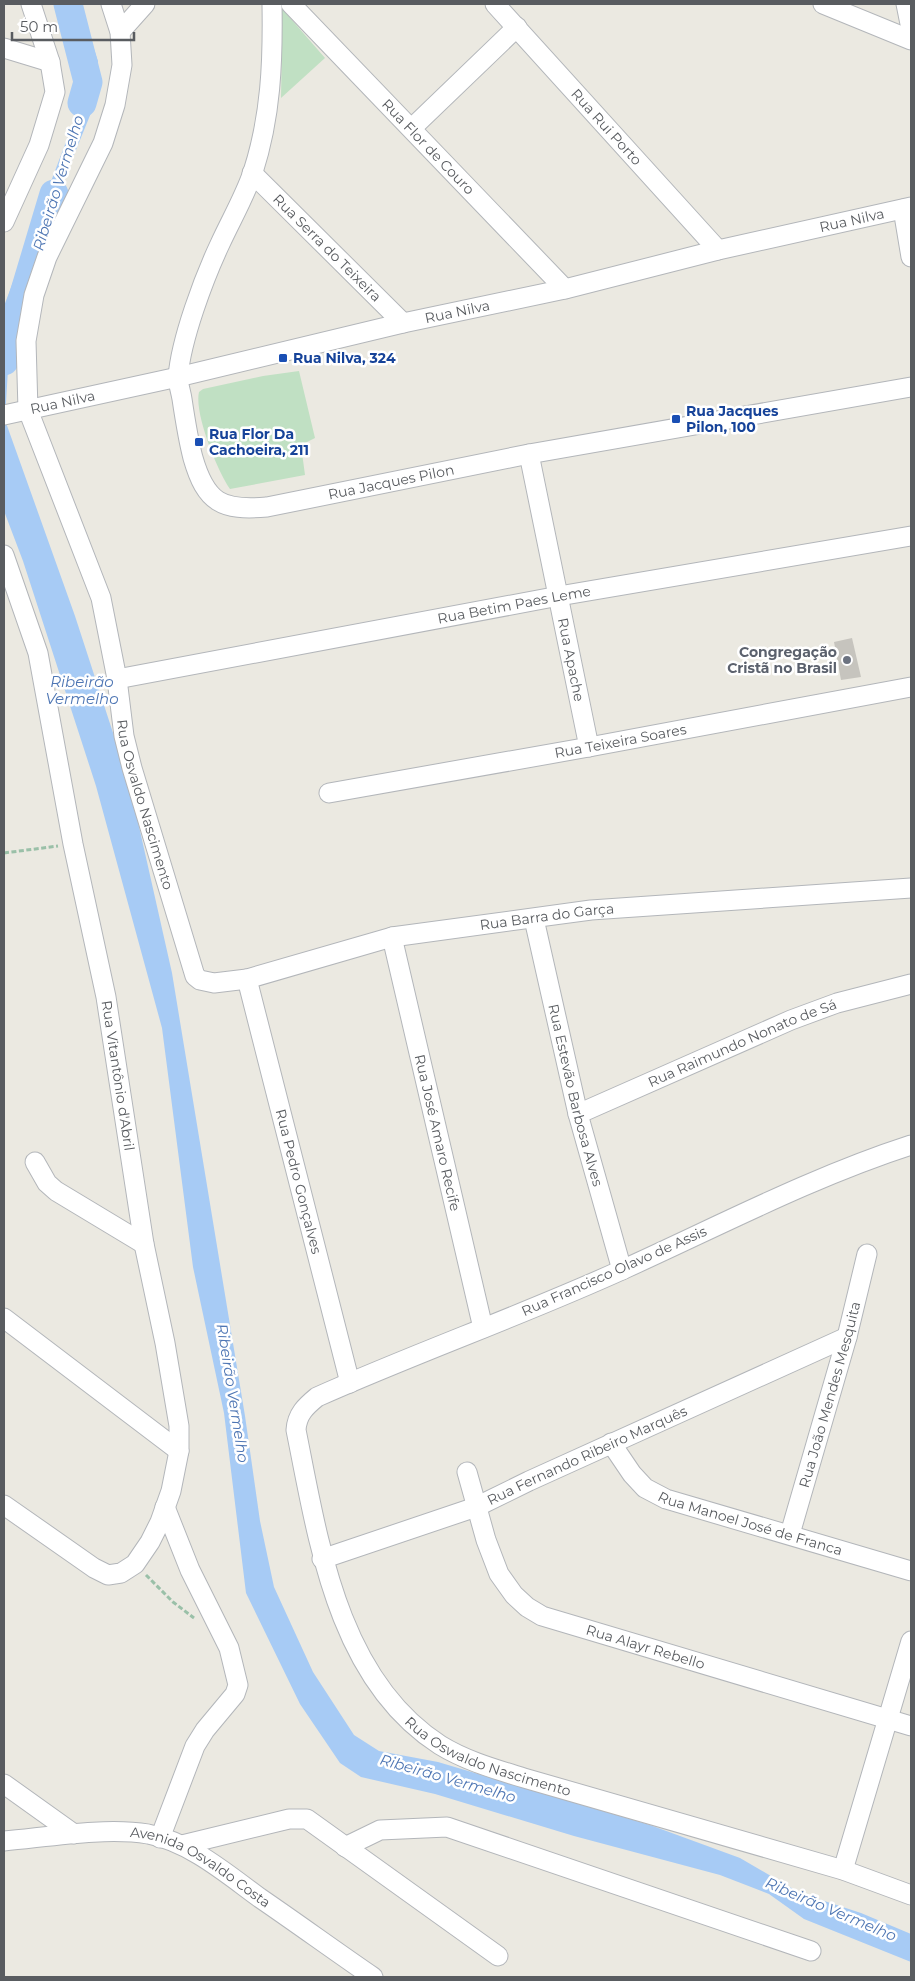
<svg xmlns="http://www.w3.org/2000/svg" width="915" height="1981" font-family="Montserrat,sans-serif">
<rect width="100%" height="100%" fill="#ebe9e1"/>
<path fill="#c0e0c3" d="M 278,4 L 325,58 L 281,98 L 282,40 Z
M 299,371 L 315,438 L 301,445 L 305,475 L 230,489 C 217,470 194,413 199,392 L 203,389 L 263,376 Z"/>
<path fill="#a7cbf5" d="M 72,4 L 79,4 L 98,61 L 93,108 L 26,273 L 9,352 L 5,420 L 75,616 L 129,782 L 172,973 L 245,1416 L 260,1521 L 274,1587 L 313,1672 L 354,1735 L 379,1751 L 438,1762 L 650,1825 L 740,1858 L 800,1893 L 861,1913 L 911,1934 L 911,1962 L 804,1919 L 769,1894 L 720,1875 L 574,1836 L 435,1794 L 361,1777 L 340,1763 L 300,1704 L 246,1593 L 224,1413 L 193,1267 L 162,1028 L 96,786 L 23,561 L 4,511 L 4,306 L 78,110 L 87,45 Z"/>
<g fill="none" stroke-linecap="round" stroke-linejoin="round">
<path stroke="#a7cbf5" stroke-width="29" d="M 68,4 L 88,82 L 82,103
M 4,361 L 54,194"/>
</g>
<path fill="#c6c4be" d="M 852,638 L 861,677 L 841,680 L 834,642 Z"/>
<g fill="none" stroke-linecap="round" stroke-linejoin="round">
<g stroke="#b3b6ba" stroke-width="21">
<g id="minor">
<path id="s1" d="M 111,4 L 120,32 L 122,65 L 115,105 L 103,143 L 47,257 L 34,295 L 26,341 L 28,410 L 101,598 L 117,679 L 124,736 L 132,768 L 195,976 L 200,980 L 214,983 L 247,979 L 392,937 L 591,910 L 911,888"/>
<path id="s2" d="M 272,4 C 273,62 271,116 253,172 C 245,196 231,220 220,244 C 204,278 181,339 178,377 C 178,384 181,392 182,399 C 185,419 188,439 193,458 C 206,503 222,511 267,507 L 529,454 L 911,387"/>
<path id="s3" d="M 291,4 L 565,289"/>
<path id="s4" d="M 495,4 L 718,250"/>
<path d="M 823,4 L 911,40"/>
<path d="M 906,4 L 911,29"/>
<path d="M 120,32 L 145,4"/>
<path d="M 4,48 L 50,62"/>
<path d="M 412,128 L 517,27"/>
<path id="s5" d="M 252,173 L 403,323"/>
<path d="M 903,209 L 911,257"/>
<path d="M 4,222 L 39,145 L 55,92 L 50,62 L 31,4"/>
<path id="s6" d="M 4,415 L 178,377 L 403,323 L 565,289 L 718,250 L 911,207"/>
<path id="s7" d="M 529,454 L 589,747"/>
<path id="s8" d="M 4,555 L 38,653 L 73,844 L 106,997 L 144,1244 L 165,1343 L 179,1426 L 179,1451 L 171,1491 L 160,1522 L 150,1542 L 135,1564 L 121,1573 L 108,1575 L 94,1568 L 4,1505"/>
<path id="s9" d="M 117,679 L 559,596 L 911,536"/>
<path id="s10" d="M 329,793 L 589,747 L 911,687"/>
<path id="s11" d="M 534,919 L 578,1114 L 622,1270"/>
<path id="s12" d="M 392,937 L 483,1328"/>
<path id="s13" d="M 247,979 L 350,1383"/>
<path id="s14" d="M 578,1114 L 791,1020 L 837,1003 L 911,984"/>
<path id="s15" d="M 911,1145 C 812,1177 719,1226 624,1269 C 523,1315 418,1352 317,1397 C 306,1406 297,1414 296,1430 C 318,1539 337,1679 440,1745 C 466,1761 495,1769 524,1778 L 843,1870 L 911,1895"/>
<path d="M 35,1162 L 47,1183 L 56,1191 L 144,1244"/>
<path d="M 4,1318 L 179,1451"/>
<path id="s16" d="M 611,1443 L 632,1474 L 645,1488 L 666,1499 L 911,1571"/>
<path id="s17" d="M 467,1472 L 486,1540 L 499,1574 L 514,1595 L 527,1607 L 542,1616 L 911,1726"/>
<path id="s18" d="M 790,1534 L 847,1337 L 867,1254"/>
<path id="s19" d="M 322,1559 L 476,1507 L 529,1481 L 847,1337"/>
<path d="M 4,1784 L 74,1834"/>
<path d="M 160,1838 L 195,1746 L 205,1730 L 235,1694 L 238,1685 L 229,1648 L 190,1570 L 165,1507"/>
<path id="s20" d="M 4,1841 C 48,1837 105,1827 148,1834 C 190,1842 227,1874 260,1898 C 298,1924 335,1951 373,1977"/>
<path d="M 182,1845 L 289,1819 L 307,1819 L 498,1956"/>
<path d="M 345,1847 L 380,1830 L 447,1827 L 811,1951"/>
<path d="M 843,1870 L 911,1641"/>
</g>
</g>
<path stroke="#9ac0a8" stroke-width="3" stroke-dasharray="5 2.5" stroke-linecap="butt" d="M 4,853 L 58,846
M 146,1575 L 173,1602 L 194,1618"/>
<use href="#minor" stroke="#fff" stroke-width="19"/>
</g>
<g fill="#1a4fb4" stroke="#fff" stroke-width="2">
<rect x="278" y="353" width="10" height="10" rx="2.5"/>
<rect x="671" y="414" width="10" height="10" rx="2.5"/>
<rect x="194" y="437" width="10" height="10" rx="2.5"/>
</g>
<circle fill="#6b7280" stroke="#fff" stroke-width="2" cx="847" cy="660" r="5"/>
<g text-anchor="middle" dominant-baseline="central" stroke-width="5" stroke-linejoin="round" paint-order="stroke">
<g font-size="14" fill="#595c60" stroke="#fff">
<text stroke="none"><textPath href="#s4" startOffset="166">Rua Rui Porto</textPath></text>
<text stroke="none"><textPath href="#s3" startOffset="198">Rua Flor de Couro</textPath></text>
<text stroke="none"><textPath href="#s6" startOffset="870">Rua Nilva</textPath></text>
<text stroke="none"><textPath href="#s5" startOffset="106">Rua Serra do Teixeira</textPath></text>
<text stroke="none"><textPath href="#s6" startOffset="465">Rua Nilva</textPath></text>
<text stroke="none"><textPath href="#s6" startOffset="60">Rua Nilva</textPath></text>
<text stroke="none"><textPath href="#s2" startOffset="699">Rua Jacques Pilon</textPath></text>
<text stroke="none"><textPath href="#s9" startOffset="404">Rua Betim Paes Leme</textPath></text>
<text stroke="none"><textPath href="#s7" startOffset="210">Rua Apache</textPath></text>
<text stroke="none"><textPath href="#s10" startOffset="296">Rua Teixeira Soares</textPath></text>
<text stroke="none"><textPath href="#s1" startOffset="839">Rua Osvaldo Nascimento</textPath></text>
<text stroke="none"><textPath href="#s1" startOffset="1379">Rua Barra do Garça</textPath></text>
<text stroke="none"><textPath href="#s14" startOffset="179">Rua Raimundo Nonato de Sá</textPath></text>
<text stroke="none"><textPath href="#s8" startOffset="534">Rua Vitantônio d'Abril</textPath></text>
<text stroke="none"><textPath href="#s11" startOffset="181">Rua Estevão Barbosa Alves</textPath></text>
<text stroke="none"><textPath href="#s12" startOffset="201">Rua José Amaro Recife</textPath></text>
<text stroke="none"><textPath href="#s13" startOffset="209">Rua Pedro Gonçalves</textPath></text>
<text transform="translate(614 1271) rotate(-24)">Rua Francisco Olavo de Assis</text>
<text stroke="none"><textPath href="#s18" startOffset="145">Rua João Mendes Mesquita</textPath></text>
<text stroke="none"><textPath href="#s19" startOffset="285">Rua Fernando Ribeiro Marquês</textPath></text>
<text stroke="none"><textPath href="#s16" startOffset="168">Rua Manoel José de Franca</textPath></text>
<text stroke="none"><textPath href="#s17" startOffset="276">Rua Alayr Rebello</textPath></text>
<text stroke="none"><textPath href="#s15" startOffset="1091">Rua Oswaldo Nascimento</textPath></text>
<text stroke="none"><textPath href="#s20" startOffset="206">Avenida Osvaldo Costa</textPath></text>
</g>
<g font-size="14" font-weight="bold" fill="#164399" stroke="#fff" text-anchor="start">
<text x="293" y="358">Rua Nilva, 324</text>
<text x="686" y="411">Rua Jacques<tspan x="686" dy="16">Pilon, 100</tspan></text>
<text x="209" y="434">Rua Flor Da<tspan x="209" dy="16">Cachoeira, 211</tspan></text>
</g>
<g font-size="14" font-weight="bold" fill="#5b616d" stroke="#fff" text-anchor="end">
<text x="837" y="652">Congregação<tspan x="837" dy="16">Cristã no Brasil</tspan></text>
</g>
<g font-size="15" font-style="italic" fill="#4e76b4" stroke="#fff">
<text transform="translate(58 183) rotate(-73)">Ribeirão Vermelho</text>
<text x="82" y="681">Ribeirão<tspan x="82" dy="17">Vermelho</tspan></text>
<text transform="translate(233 1393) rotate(81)">Ribeirão Vermelho</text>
<text transform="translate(448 1778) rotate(16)">Ribeirão Vermelho</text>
<text transform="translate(831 1909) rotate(23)">Ribeirão Vermelho</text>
</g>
</g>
<rect width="915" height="1981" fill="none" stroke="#595c60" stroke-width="10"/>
<path d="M12 32v8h122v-8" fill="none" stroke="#595c60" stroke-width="2.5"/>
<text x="20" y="32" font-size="15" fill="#595c60" stroke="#ffffff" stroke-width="4" paint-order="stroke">50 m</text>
</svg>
